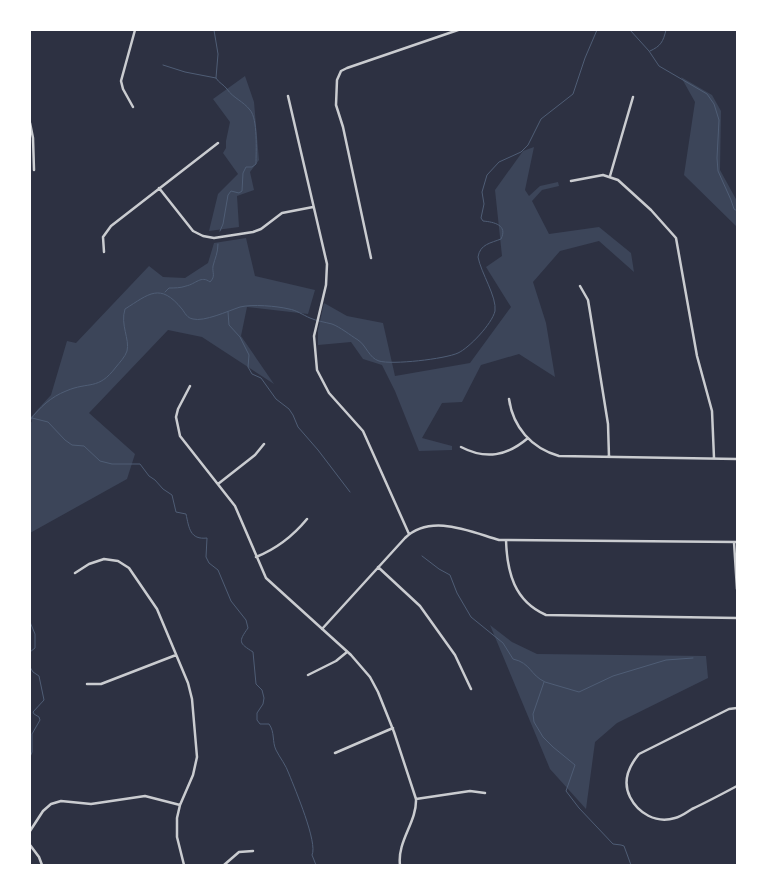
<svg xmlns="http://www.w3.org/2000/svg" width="767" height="895" font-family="Helvetica,sans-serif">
<rect width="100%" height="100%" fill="#2d3142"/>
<path fill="#3c4559" d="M 245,76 L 254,102 L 259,160 L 250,172 L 254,190 L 237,196 L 239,227 L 209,231 L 218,194 L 238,174 L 223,153 L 226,148 L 226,141 L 230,122 L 213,99 Z
M 681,77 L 712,95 L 721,111 L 720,170 L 737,201 L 737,227 L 684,175 L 695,102 Z
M 534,147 L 525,190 L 529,196 L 540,186 L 558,182 L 559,186 L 542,190 L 532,201 L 549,234 L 599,227 L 631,253 L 634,272 L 599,241 L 560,251 L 533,282 L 546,323 L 555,377 L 519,354 L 481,365 L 462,402 L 442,403 L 422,438 L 452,446 L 452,450 L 419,451 L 395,391 L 382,365 L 363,359 L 351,342 L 318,345 L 318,330 L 324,303 L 347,316 L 383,323 L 395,376 L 470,363 L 511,307 L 486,267 L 502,256 L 495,190 L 523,151 Z
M 246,238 L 255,276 L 315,290 L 308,314 L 247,307 L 241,336 L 274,384 L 202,337 L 168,330 L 89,413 L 135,454 L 127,479 L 30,533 L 30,424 L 32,421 L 30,418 L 51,395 L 67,341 L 76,343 L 149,266 L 163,277 L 185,278 L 208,263 L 214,243 Z
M 490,625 L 512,642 L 537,654 L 706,656 L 708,678 L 617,723 L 595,742 L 586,809 L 550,769 Z"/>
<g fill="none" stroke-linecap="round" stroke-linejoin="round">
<path stroke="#4f5d75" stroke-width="1" d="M 214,30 L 218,54 L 216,78
M 630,30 L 649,51 L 659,66 L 707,94 L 714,104 L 719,120 L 717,158 L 718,171 L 731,200 L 734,209 L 737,211
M 650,51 C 661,46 663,42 666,30
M 163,65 L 185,72 L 216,78 C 219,83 223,84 227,89 C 233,98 243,101 250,110 C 258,119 256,151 256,164 L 252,167 L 246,167 L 243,173 L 242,191 L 239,193 L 231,191 L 228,195 L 223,224 L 220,231
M 165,292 L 169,288 C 174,288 181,288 186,286 C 196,284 201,275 210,282 C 216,276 212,273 213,266 C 215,258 218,253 218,244
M 228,312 L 229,325 L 240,337 L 249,355 L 248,367 L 252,374 L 261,378 L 276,399 L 289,409 L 293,415 L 298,427 L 318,450 L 350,492
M 32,418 L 48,422 L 65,440 L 72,445 L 84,446 L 100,461 L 112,464 L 140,464 L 149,476 L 155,480 L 163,489 L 172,495 L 176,512 L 186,514 C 189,528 190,540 207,538 L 206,557 L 209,563 L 218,570 L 231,601 L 246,620 L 248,628 C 238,642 239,643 253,652 L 256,684 L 262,690 L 264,698 L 263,704 L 257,713 L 257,720 L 260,724 L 269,724 C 275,732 272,742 276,750 C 280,758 286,765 289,774 C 295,789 318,843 312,855 L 316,865
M 30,420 C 40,407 51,397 66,391 C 89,381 98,391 116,367 C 120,362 125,357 127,351 C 130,339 120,325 125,309 C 149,294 160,282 182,309 C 185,313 187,318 193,319 C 204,322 228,311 240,307 C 252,304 277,306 289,309 C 296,310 303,315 310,318 C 317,321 324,322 332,324 C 340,327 350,335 358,340 C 366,345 369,358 379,361 C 392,365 445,359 458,353 C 469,348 492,324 495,311 C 497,297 481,273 478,257 C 480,244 491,243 501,239 C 508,225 494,222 483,221 L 481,218 L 484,204 L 482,192 L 487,175 L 499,162 L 521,152 L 528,145 L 541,119 L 573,94 L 585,58 L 597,30
M 422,556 L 439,569 L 450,575 L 457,593 L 471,617 L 503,643 L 513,659 C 531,663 530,675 545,682 L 579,692 L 613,676 L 666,660 L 693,658
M 30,622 L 35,634 L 35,648 L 30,652
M 30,667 L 33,672 L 39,676 L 44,700 L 33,712 L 34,714 L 39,717 L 40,720 L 32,734 L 32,752 L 30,757
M 544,682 L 533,714 L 534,722 L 543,737 L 553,747 L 575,765 L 566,791 L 579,808 L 613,844 L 621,845 L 624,846 L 631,865
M 30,777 L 30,780"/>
<path stroke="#caccd0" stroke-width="2.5" d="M 288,96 L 327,264 L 326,285 L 314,336 L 317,370 L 329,393 L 363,431 L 409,534
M 133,107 L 123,89 L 121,81 L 135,30
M 30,123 L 33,138 L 34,170
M 610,176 L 633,97
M 571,181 L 603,175 L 618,180 L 651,210 L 676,238 L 697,356 L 712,411 L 714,458
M 159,188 L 193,231 L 203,236 L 214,238 L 253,232 L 261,229 L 282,213 L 313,207
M 104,252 L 103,237 L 111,226 L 218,143
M 371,258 L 343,127 L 336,105 L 337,80 L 341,71 L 347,68 L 458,30
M 580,286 L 588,300 L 590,312 L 608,424 L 609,457
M 190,386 L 178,409 L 176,417 L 180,436 L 235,506 L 266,578 L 351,655 L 370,677 L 378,692 L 394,732 L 416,799 C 417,822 397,841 400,865
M 509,399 C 513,427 531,448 559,456 L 737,459
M 461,447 C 486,460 507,456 528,438
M 218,484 L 255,455 L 264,444
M 506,540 C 507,572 514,601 546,615 L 737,618
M 734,542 L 737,589
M 256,557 C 276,549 293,536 307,519
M 378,567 L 420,606 L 455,655 L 471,689
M 75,573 L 89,564 L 104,559 L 118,561 L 129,568 L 157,609 L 188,683 L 192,699 L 197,757 L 193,775 L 180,805 L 177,818 L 177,837 L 184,865
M 322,629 L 405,538 C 431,513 471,532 499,540 L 737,542
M 308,675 L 336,661 L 347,652
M 87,684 L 101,684 L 176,655
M 737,708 L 729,709 L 639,754 C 629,766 622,781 630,797 C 638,813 656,824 675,818 C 681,817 687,812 692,809 C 707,802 722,794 737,786
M 335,753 L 393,728
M 416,799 L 470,791 L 485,793
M 30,831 L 43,811 L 51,804 L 61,801 L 91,804 L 145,796 L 180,805
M 30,845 L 39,857 L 42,865
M 224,865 L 239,852 L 253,851"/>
</g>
<rect width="767" height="895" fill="none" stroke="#ffffff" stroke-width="62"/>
</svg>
